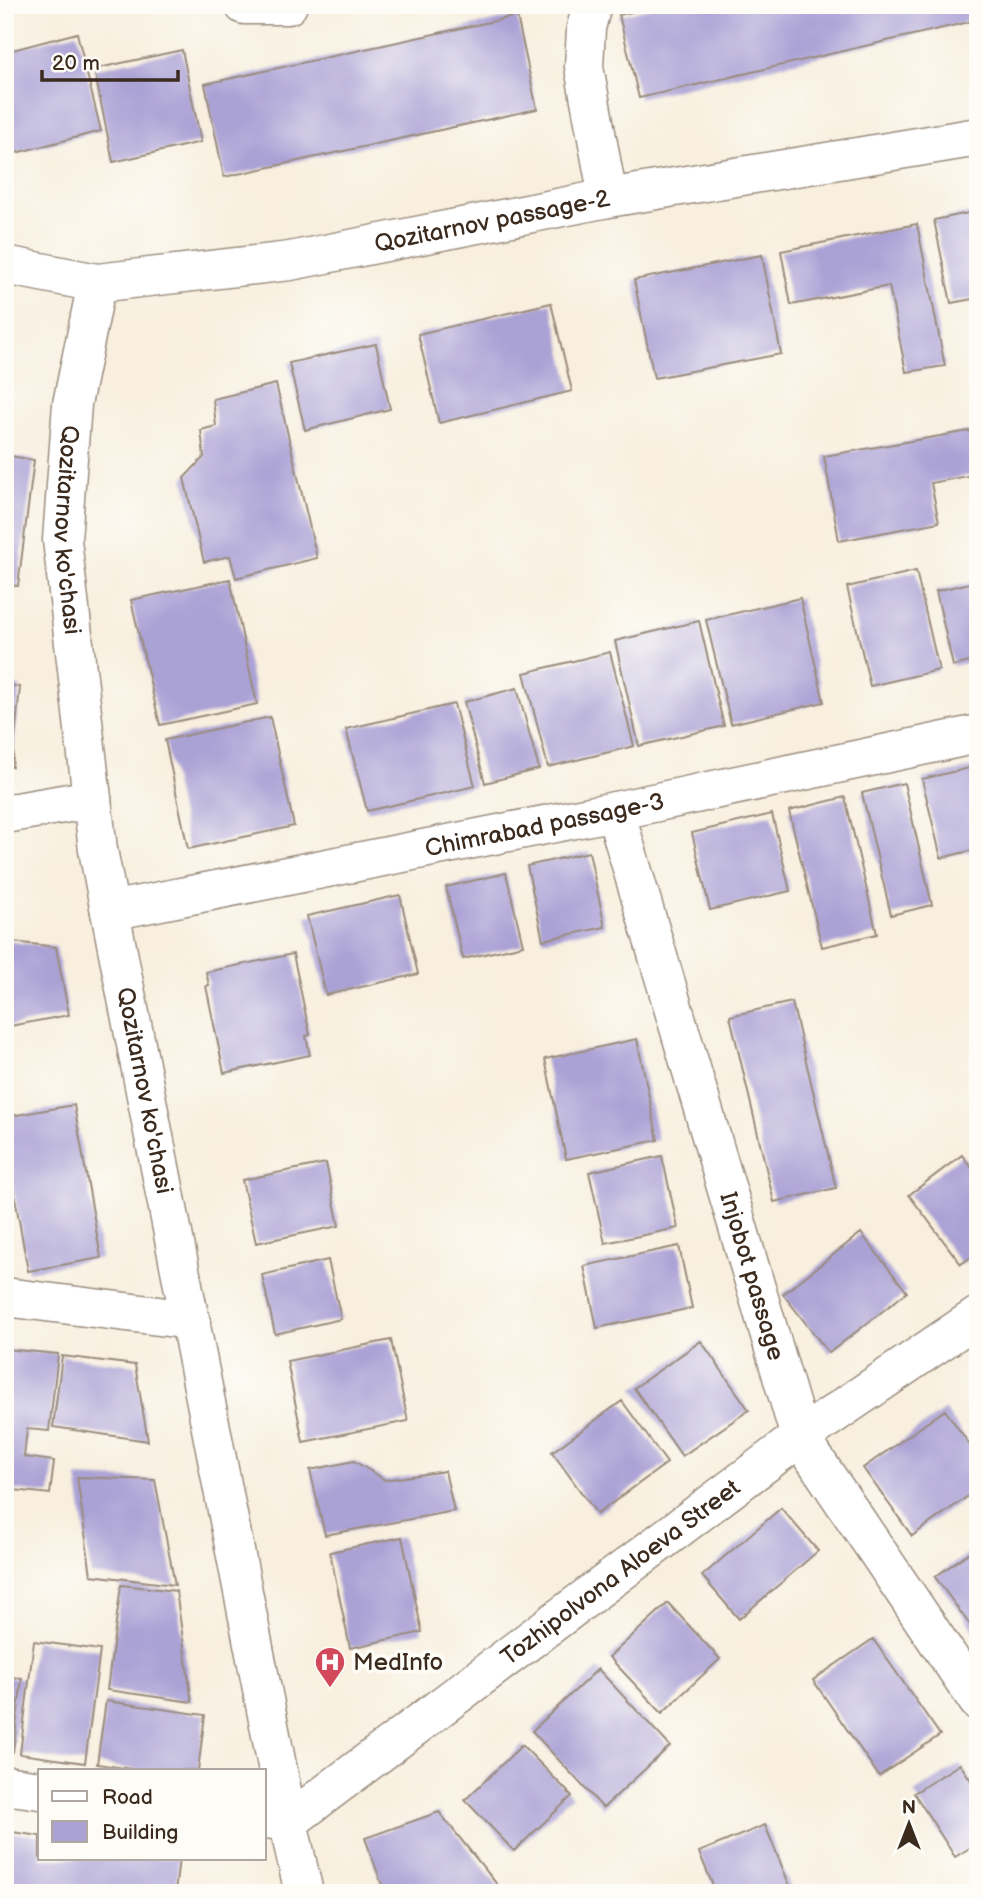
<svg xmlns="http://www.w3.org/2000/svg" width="983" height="1898" font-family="'Balsamiq Sans',sans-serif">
<rect width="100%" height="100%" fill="#fdfcf7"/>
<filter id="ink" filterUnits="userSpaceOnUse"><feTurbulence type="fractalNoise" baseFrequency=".0143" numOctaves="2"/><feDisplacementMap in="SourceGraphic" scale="14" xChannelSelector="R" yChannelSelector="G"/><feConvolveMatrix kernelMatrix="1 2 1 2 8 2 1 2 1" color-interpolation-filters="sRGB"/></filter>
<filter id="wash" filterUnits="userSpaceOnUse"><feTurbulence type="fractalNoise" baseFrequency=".00686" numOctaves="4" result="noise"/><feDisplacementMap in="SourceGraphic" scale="28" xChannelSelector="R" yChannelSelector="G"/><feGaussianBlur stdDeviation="1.57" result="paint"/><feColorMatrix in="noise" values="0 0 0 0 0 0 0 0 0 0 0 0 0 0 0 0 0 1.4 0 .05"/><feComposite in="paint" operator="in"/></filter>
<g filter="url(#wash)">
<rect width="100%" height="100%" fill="#f8efde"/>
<g id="blocks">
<path fill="#aaa1d5" d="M 661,5 L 978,5 L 978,20 L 639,98 L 619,15 Z
M 517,16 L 537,109 L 224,177 L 205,84 Z
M 77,33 L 101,131 L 8,155 L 5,143 L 5,52 Z
M 182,50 L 201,142 L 113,162 L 94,69 Z
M 978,211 L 978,298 L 951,303 L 934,220 Z
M 917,224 L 945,366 L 906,372 L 889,286 L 791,305 L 781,251 Z
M 762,255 L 781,354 L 654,378 L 634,280 Z
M 551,303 L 572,391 L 439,423 L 418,334 Z
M 376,344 L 390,409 L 305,430 L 289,363 Z
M 276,384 L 317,558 L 236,578 L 230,556 L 204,562 L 184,478 L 204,457 L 201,430 L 216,426 L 213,399 Z
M 975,430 L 978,474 L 931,483 L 939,522 L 839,541 L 824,456 Z
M 5,455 L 34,460 L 18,586 L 5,584 Z
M 916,571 L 939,670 L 870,686 L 847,587 Z
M 230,579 L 257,704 L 160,725 L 131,600 Z
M 978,581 L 978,660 L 953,666 L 936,591 Z
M 800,598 L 824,702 L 731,724 L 706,620 Z
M 699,621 L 724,726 L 639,746 L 615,641 Z
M 610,652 L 634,746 L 548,767 L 524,673 Z
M 5,685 L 20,687 L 12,767 L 5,766 Z
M 517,688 L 539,769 L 485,783 L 464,702 Z
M 454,704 L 475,786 L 367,811 L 346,729 Z
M 270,717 L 294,826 L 188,849 L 165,740 Z
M 978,766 L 978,849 L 941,858 L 922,779 Z
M 904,783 L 932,905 L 891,915 L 862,793 Z
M 845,797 L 877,934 L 822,947 L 789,811 Z
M 772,814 L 790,891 L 710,910 L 692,833 Z
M 589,852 L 605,927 L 543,940 L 527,866 Z
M 506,873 L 523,945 L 463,959 L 446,887 Z
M 400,895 L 418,974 L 326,995 L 307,916 Z
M 5,941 L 56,947 L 69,1015 L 5,1027 Z
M 293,954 L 310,1035 L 306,1036 L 310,1055 L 224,1073 L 206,986 L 209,985 L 206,972 Z
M 792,1002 L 836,1188 L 774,1202 L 730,1016 Z
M 637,1039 L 658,1140 L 566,1159 L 545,1059 Z
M 74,1105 L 101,1258 L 28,1271 L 8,1158 L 5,1158 L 5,1117 Z
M 962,1155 L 978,1176 L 978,1252 L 961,1264 L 909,1195 Z
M 662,1156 L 678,1228 L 605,1243 L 589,1172 Z
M 326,1163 L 339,1226 L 256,1243 L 242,1180 Z
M 861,1233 L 907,1292 L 829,1353 L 783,1294 Z
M 679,1246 L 692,1308 L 597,1328 L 584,1266 Z
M 328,1260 L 341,1319 L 275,1334 L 262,1275 Z
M 391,1340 L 408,1421 L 303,1442 L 287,1361 Z
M 701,1341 L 749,1410 L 682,1456 L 634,1388 Z
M 5,1349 L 58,1354 L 49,1431 L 27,1429 L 24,1457 L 54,1461 L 50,1494 L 5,1489 Z
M 62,1356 L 135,1365 L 148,1441 L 53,1427 Z
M 622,1401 L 667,1463 L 597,1514 L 552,1452 Z
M 945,1410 L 978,1456 L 978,1489 L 912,1536 L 863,1468 Z
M 354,1461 L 385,1480 L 445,1471 L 454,1511 L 325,1535 L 310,1470 Z
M 77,1477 L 155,1480 L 175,1585 L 91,1575 Z
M 781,1508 L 818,1551 L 739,1619 L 702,1576 Z
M 402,1537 L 422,1632 L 350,1648 L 330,1552 Z
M 978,1546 L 978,1636 L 935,1577 Z
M 121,1585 L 176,1591 L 192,1702 L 107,1690 Z
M 668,1603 L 720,1659 L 662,1713 L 609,1657 Z
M 873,1639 L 940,1735 L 879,1776 L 813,1680 Z
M 34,1641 L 100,1650 L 85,1763 L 20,1754 Z
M 598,1669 L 670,1746 L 603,1808 L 532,1731 Z
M 5,1677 L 22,1678 L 13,1752 L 5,1751 Z
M 106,1701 L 205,1715 L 198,1770 L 138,1770 L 97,1764 Z
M 522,1745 L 572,1796 L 514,1851 L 465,1800 Z
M 960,1764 L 978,1791 L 978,1843 L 955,1857 L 914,1793 Z
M 439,1812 L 500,1888 L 488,1893 L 385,1893 L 365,1838 Z
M 765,1825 L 792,1891 L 716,1893 L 699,1852 Z
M 5,1831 L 40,1836 L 40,1858 L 179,1858 L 175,1893 L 5,1893 Z"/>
</g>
</g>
<g filter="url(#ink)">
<use href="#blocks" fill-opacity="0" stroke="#9a8c7e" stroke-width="2"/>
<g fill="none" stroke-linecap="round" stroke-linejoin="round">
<g stroke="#9a8c7e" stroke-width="41">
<g id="minor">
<path d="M 244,5 L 288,5"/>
<path d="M 592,5 L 586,28 L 584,67 L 608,198"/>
<path id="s1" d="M 5,265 L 97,283 L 290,261 L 608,198 L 978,137"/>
<path id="s2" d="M 97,283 L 72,404 L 62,540 L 98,850 L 288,1822 L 304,1893"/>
<path id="s3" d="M 615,811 L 800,1437 L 978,1701"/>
<path d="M 5,814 L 92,799"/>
<path id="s4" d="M 110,911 L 615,811 L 978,734"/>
<path d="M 5,1297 L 191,1320"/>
<path d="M 5,1785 L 40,1790"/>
<path id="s5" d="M 266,1819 L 288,1822 L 800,1437 L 978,1316"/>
</g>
</g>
<use href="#minor" stroke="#fff" stroke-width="38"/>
</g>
</g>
<defs>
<g id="hospital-pin" transform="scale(1.575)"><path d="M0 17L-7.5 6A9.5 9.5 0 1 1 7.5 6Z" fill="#d1495b" stroke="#fdfcf7"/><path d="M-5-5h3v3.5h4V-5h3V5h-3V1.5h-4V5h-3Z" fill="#fff"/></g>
</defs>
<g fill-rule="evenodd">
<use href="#hospital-pin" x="330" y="1662"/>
</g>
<g text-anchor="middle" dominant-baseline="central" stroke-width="7" stroke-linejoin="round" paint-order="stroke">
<g font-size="24" fill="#3b2a1e" stroke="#fdfcf7">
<text stroke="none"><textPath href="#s1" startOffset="494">Qozitarnov passage-2</textPath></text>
<text stroke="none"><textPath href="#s2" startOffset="250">Qozitarnov ko'chasi</textPath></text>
<text stroke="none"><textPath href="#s4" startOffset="443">Chimrаbаd passage-3</textPath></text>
<text stroke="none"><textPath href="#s2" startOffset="817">Qozitarnov ko'chasi</textPath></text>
<text stroke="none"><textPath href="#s3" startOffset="485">Injobot passage</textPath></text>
<text stroke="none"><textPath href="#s5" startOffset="438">Tozhipolvona Aloeva Street</textPath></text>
</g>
<g font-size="24" fill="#3b2a1e" stroke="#fdfcf7" text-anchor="start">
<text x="353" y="1662">MedInfo</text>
</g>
</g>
<rect width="983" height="1898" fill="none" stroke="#fdfcf7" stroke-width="28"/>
<rect x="38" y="1769" width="228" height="91" fill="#fdfcf7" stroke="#afa8a0" stroke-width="2"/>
<rect x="52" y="1791" width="35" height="10" fill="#ffffff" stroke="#afa8a0" stroke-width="2"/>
<text x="102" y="1804" font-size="21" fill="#3b2a1e">Road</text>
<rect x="52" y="1821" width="35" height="21" fill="#aaa1d5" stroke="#afa8a0" stroke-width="2"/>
<text x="102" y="1839" font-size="21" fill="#3b2a1e">Building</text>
<g transform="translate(909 1824)" stroke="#fdfcf7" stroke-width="5" paint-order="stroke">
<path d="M0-5L12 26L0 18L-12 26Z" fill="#3b2a1e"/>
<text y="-10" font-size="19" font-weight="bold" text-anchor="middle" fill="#3b2a1e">N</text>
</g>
<path d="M42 70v10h136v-10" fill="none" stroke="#3b2a1e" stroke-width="3.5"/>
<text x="52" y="70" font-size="21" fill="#3b2a1e" stroke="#fdfcf7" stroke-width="5" paint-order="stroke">20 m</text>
</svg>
